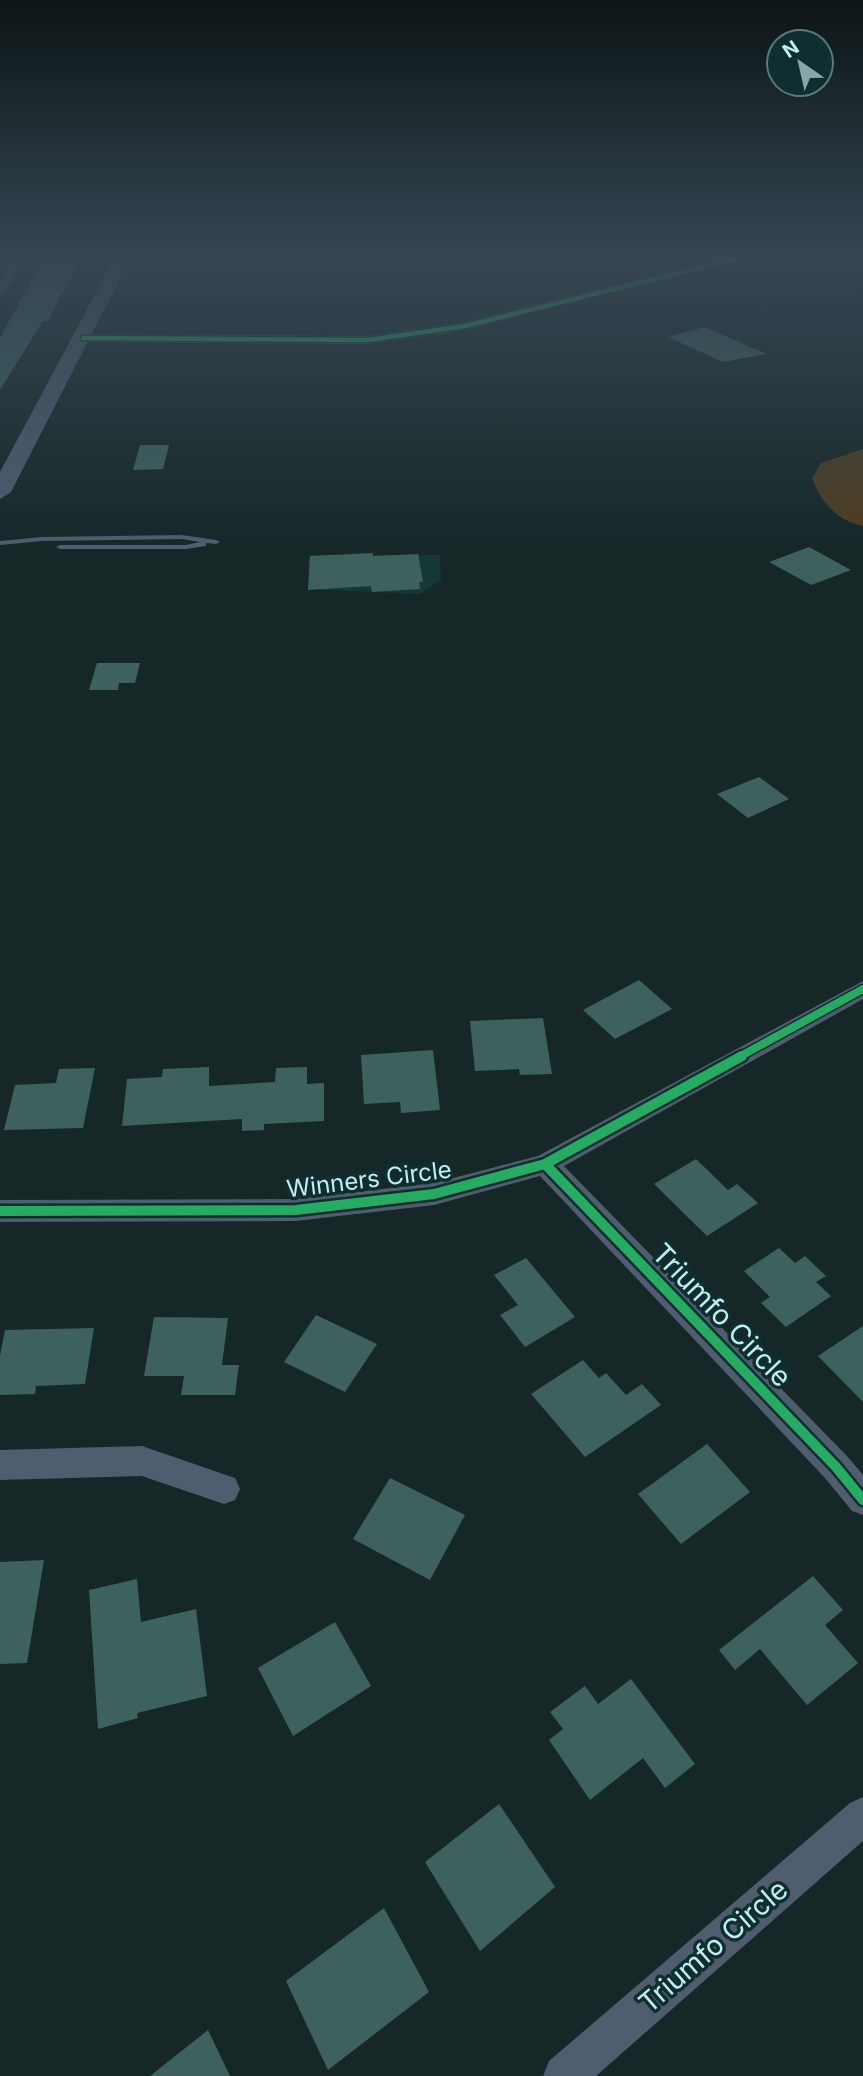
<svg xmlns="http://www.w3.org/2000/svg" width="863" height="2076" font-family="Inter,sans-serif">
<rect width="100%" height="100%" fill="#162728"/>
<path fill="#163738" d="M 309,555 L 440,555 L 441,580 L 420,594 L 308,589 Z"/>
<path fill="#4d3d20" d="M 863,449 L 863,526 C 837,521 820,501 812,478 L 821,463 Z"/>
<path fill="#3d625e" d="M 44,257 L 81,257 L 48,321 L 43,321 L 0,390 L 0,338 Z
M 705,327 L 766,354 L 723,362 L 668,337 Z
M 140,445 L 169,445 L 163,469 L 133,470 Z
M 809,547 L 851,570 L 811,585 L 769,562 Z
M 373,553 L 373,556 L 418,554 L 423,582 L 419,582 L 420,589 L 372,592 L 371,586 L 308,590 L 310,556 Z
M 97,663 L 140,663 L 135,683 L 119,683 L 118,690 L 89,690 Z
M 759,777 L 789,799 L 748,818 L 717,794 Z
M 639,980 L 672,1009 L 615,1039 L 583,1010 Z
M 543,1018 L 552,1074 L 520,1075 L 519,1069 L 475,1071 L 470,1021 Z
M 433,1050 L 440,1110 L 401,1113 L 400,1102 L 364,1104 L 361,1055 Z
M 209,1067 L 209,1086 L 275,1082 L 276,1068 L 307,1067 L 307,1084 L 324,1083 L 324,1121 L 264,1124 L 264,1130 L 242,1131 L 242,1119 L 122,1126 L 127,1079 L 162,1077 L 163,1069 Z
M 95,1068 L 83,1128 L 4,1130 L 15,1085 L 56,1083 L 59,1069 Z
M 696,1159 L 728,1190 L 737,1184 L 758,1203 L 707,1236 L 654,1184 Z
M 779,1248 L 795,1263 L 805,1256 L 826,1276 L 816,1282 L 831,1296 L 786,1327 L 761,1303 L 770,1297 L 744,1271 Z
M 526,1258 L 575,1317 L 525,1347 L 500,1315 L 518,1305 L 494,1275 Z
M 316,1315 L 377,1344 L 345,1392 L 284,1362 Z
M 154,1317 L 228,1318 L 222,1365 L 239,1365 L 235,1395 L 181,1395 L 184,1376 L 144,1376 Z
M 863,1326 L 863,1402 L 818,1356 Z
M 94,1328 L 85,1384 L 36,1386 L 35,1394 L 0,1395 L 0,1356 L 5,1330 Z
M 583,1360 L 599,1378 L 606,1373 L 626,1395 L 642,1384 L 661,1405 L 585,1457 L 531,1394 Z
M 707,1444 L 750,1492 L 681,1544 L 638,1494 Z
M 390,1478 L 465,1515 L 430,1580 L 353,1539 Z
M 44,1560 L 27,1663 L 0,1664 L 0,1562 Z
M 813,1576 L 843,1610 L 825,1625 L 858,1663 L 807,1705 L 760,1649 L 735,1670 L 719,1650 Z
M 137,1579 L 141,1622 L 196,1609 L 207,1696 L 137,1713 L 138,1718 L 98,1729 L 89,1590 Z
M 335,1622 L 371,1686 L 293,1736 L 258,1668 Z
M 631,1679 L 695,1764 L 665,1788 L 643,1758 L 590,1800 L 549,1740 L 563,1729 L 550,1712 L 585,1686 L 598,1704 Z
M 499,1804 L 555,1887 L 480,1951 L 425,1862 Z
M 384,1908 L 429,1992 L 328,2070 L 286,1981 Z
M 208,2030 L 230,2076 L 150,2076 Z"/>
<g fill="none" stroke-linecap="round" stroke-linejoin="round">
<path fill="#505d6e" fill-rule="evenodd" d="M 182,535 L 216,540 L 220,542 L 216,544 L 206,543 L 206,546 L 186,549 L 60,549 L 56,547 L 60,545 L 186,545 L 200,542 L 182,539 L 42,541 L 0,545 L 0,541 L 42,537 Z"/>
<path fill="#505d6e" fill-rule="evenodd" d="M 7,257 L 18,257 L 23,263 L 4,292 L 0,294 L 0,281 L 11,263 Z
M 728,257 L 748,257 L 465,330 L 368,344 L 83,342 L 77,338 L 83,334 L 368,336 L 465,322 Z
M 863,981 L 863,999 L 564,1166 L 847,1456 L 863,1475 L 863,1515 L 852,1511 L 825,1478 L 540,1176 L 434,1205 L 296,1221 L 0,1222 L 0,1200 L 296,1199 L 434,1183 L 538,1156 Z
M 142,1446 L 235,1478 L 240,1489 L 235,1500 L 224,1504 L 142,1476 L 0,1480 L 0,1450 Z
M 863,1797 L 863,1841 L 596,2076 L 543,2076 L 549,2061 L 850,1803 Z"/>
<path fill="#4e5e71" fill-rule="evenodd" d="M 115,257 L 131,257 L 11,492 L 0,499 L 0,472 Z"/>
<g stroke="#0f2e2f" stroke-width="7">
<path id="cycleway-far2" d="M 83,338 L 368,340 L 465,326 L 743,257"/>
</g>
<g stroke="#0f2e2f" stroke-width="11">
<path id="cycleway-far1" d="M 739,1057 L 863,989"/>
</g>
<g stroke="#0f2e2f" stroke-width="15">
<path id="cycleway" d="M 545,1164 L 836,1467 L 863,1500
M 0,1211 L 296,1210 L 434,1194 L 545,1164 L 742,1056"/>
</g>
<use href="#cycleway-far2" stroke="#26ab63" stroke-width="4.5"/>
<use href="#cycleway-far1" stroke="#26ab63" stroke-width="8"/>
<use href="#cycleway" stroke="#26ab63" stroke-width="10"/>
</g>
<linearGradient id="sky" x2="0" y2="1"><stop stop-color="#0c1516"/><stop offset="0.47" stop-color="#364753"/><stop offset="1" stop-color="#364753" stop-opacity="0"/></linearGradient>
<rect width="863" height="548" fill="url(#sky)"/>
<g text-anchor="middle" dominant-baseline="central" stroke-width="7" stroke-linejoin="round" paint-order="stroke">
<g font-size="24" fill="#c2eef0" stroke="#0f2e2f">
<text transform="translate(369 1179) rotate(-7)">Winners Circle</text>
</g>
<g font-size="28" fill="#c2eef0" stroke="#0f2e2f">
<text transform="translate(722 1315) rotate(46)">Triumfo Circle</text>
<text transform="translate(713 1946) rotate(-41)">Triumfo Circle</text>
</g>
</g>
<g transform="translate(800 63) rotate(326)"><circle r="33" fill="#0f2e2f" stroke="#577b7c" stroke-width="2"/>
<path d="M0-5L12 26L0 18L-12 26Z" fill="#86a8aa"/>
<text y="-10" font-size="19" font-weight="bold" text-anchor="middle" fill="#c2eef0">N</text>
</g>
</svg>
